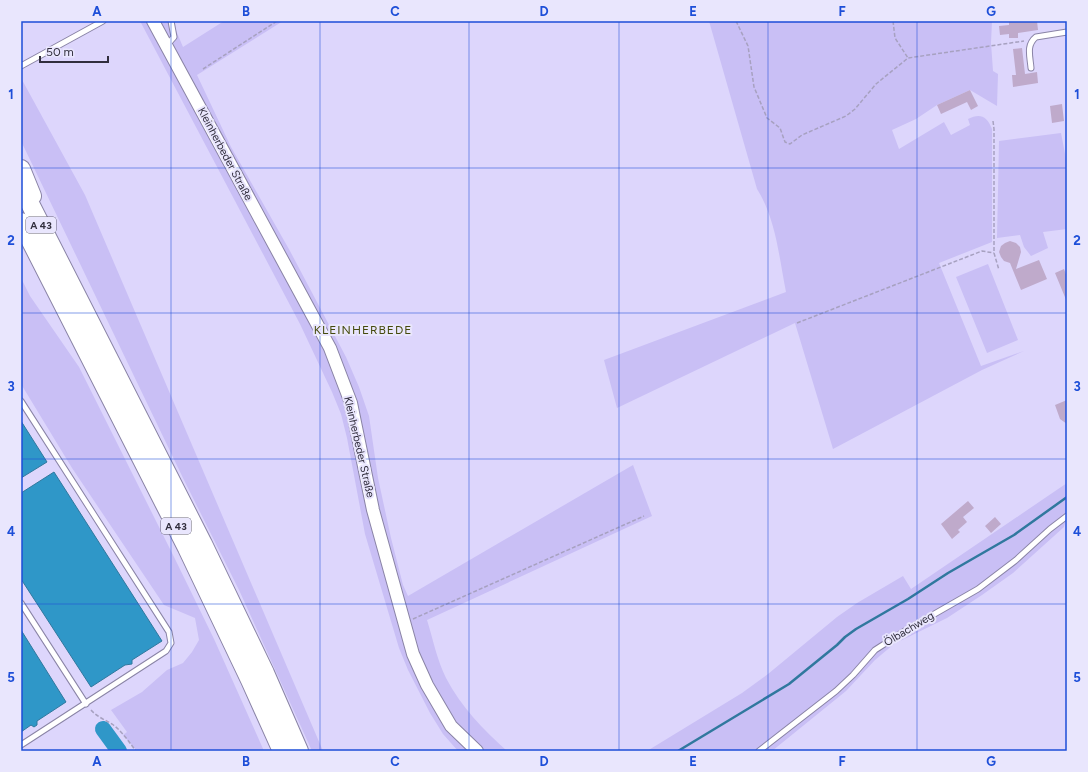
<svg xmlns="http://www.w3.org/2000/svg" width="1088" height="772" font-family="Figtree,sans-serif">
<rect width="100%" height="100%" fill="#ddd6fc"/>
<path fill="#c9bff5" d="M 140,21 L 172,21 L 183,47 L 224,21 L 283,21 L 197,75 L 231,147 L 290,251 L 346,357 L 359,387 L 369,416 L 378,478 L 391,538 L 403,585 L 408,596 L 633,465 L 652,516 L 427,620 C 433,639 437,660 446,678 C 461,707 483,729 507,751 L 458,751 L 443,734 L 430,713 L 408,670 L 399,648 L 365,534 L 347,438 L 341,414 L 332,392 L 300,324 Z
M 709,21 L 992,21 L 991,43 L 993,71 L 998,74 L 997,106 L 970,90 L 937,105 L 916,119 L 892,130 L 899,149 L 944,122 L 951,135 L 970,125 L 968,119 C 980,113 987,116 992,129 L 992,242 L 939,263 L 981,366 L 1024,351 L 982,370 L 833,449 L 795,323 L 617,408 L 604,360 L 786,292 C 779,257 776,219 757,189 Z
M 21,78 L 85,195 L 323,751 L 312,751 L 239,590 L 183,478 L 21,141 Z
M 1061,133 L 1067,164 L 1067,229 L 1043,232 L 1048,248 L 1031,256 L 1024,247 L 1020,235 L 997,238 L 999,141 Z
M 988,264 L 1018,340 L 987,353 L 956,277 Z
M 21,278 L 30,296 L 79,367 L 175,559 L 214,639 L 264,751 L 137,751 L 123,735 L 127,732 L 111,710 L 142,692 L 167,670 L 183,663 L 192,652 L 199,640 L 195,618 L 164,605 L 72,468 L 21,384 Z
M 1067,483 L 1067,516 L 1064,527 L 1013,573 L 982,595 L 947,618 L 894,644 L 875,660 L 846,691 L 772,751 L 647,751 L 742,693 L 768,674 L 837,617 L 857,603 L 903,576 L 911,589 Z"/>
<path fill="#2f97c8" stroke="#30789e" d="M 21,421 L 47,462 L 21,478 Z
M 54,472 L 162,641 L 132,660 L 132,664 L 125,665 L 91,687 L 21,579 L 21,493 Z
M 21,630 L 66,702 L 37,721 L 37,725 L 34,727 L 31,725 L 21,732 Z"/>
<g fill="none" stroke-linecap="round" stroke-linejoin="round">
<path stroke="#30789e" stroke-width="2.5" d="M 678,751 L 789,684 L 837,645 L 845,637 L 856,629 L 908,599 L 948,573 L 1014,535 L 1067,497"/>
<path stroke="#2f97c8" stroke-width="16" d="M 103,729 L 119,751"/>
</g>
<path fill="#bfaacb" d="M 1037,21 L 1038,30 L 1018,33 L 1018,38 L 1009,38 L 1009,34 L 1000,35 L 999,26 L 1009,25 L 1009,22 Z
M 1022,48 L 1025,74 L 1037,72 L 1038,83 L 1013,87 L 1012,75 L 1016,75 L 1013,49 Z
M 970,90 L 978,106 L 971,110 L 967,102 L 941,114 L 937,105 Z
M 1062,104 L 1064,121 L 1052,123 L 1050,106 Z
M 1010,241 L 1016,243 L 1020,247 L 1021,252 L 1016,269 L 1039,260 L 1047,279 L 1021,290 L 1010,263 L 1004,261 L 1001,257 L 999,252 L 1001,246 L 1005,243 Z
M 1064,269 L 1067,277 L 1067,302 L 1055,273 Z
M 1067,400 L 1067,424 L 1060,419 L 1055,405 Z
M 968,501 L 974,508 L 963,517 L 967,522 L 958,530 L 960,532 L 952,539 L 941,524 Z
M 995,517 L 1001,524 L 991,533 L 985,526 Z"/>
<g fill="none" stroke-linecap="round" stroke-linejoin="round">
<g stroke="#8a84a6" stroke-width="7">
<path id="service" d="M 167,45 L 174,37 L 171,21
M 21,66 L 103,21
M 1031,68 C 1030,56 1026,45 1036,37 L 1067,32
M 21,401 L 169,632 L 171,643 L 166,651 L 21,745
M 21,603 L 86,704
M 759,751 L 836,691 L 853,675 L 875,650 L 903,632 L 978,589 L 1016,560 L 1050,529 L 1067,516"/>
</g>
<g stroke="#8a84a6" stroke-width="14">
<path id="tertiary" d="M 153,21 L 330,348 L 351,403 L 373,510 L 413,654 L 427,685 L 451,726 L 477,751"/>
</g>
<g stroke="#8a84a6" stroke-width="20">
<path id="motorway" d="M 21,169 L 32,196
M 21,186 L 203,544 L 265,673 L 299,751
M 21,222 L 187,548 L 250,680 L 282,751"/>
</g>
<path stroke="#a7a1c0" stroke-width="1.5" stroke-dasharray="4 2" stroke-linecap="butt" d="M 736,21 L 748,46 L 754,87 L 767,118 L 780,128 L 785,142 L 790,144 L 802,135 L 846,116 L 855,109 L 876,84 L 908,58 L 1024,41
M 893,21 L 895,38 L 908,58
M 203,69 L 277,21
M 993,121 L 994,129 L 994,253 L 999,270
M 797,323 L 982,251 L 994,253
M 413,619 L 644,516
M 91,710 C 96,716 105,720 112,724 C 122,731 129,742 136,751"/>
<use href="#service" stroke="#fff" stroke-width="5"/>
<use href="#tertiary" stroke="#fff" stroke-width="12"/>
<use href="#motorway" stroke="#fff" stroke-width="18"/>
</g>
<path fill="none" stroke="#1d4ed8" stroke-width="1" stroke-opacity="0.55" d="M 171,21 L 171,751M 320,21 L 320,751M 469,21 L 469,751M 619,21 L 619,751M 768,21 L 768,751M 917,21 L 917,751M 21,168 L 1067,168M 21,313 L 1067,313M 21,459 L 1067,459M 21,604 L 1067,604"/>
<g text-anchor="middle" dominant-baseline="central" stroke-width="4" stroke-linejoin="round" paint-order="stroke">
<g fill="#e9e6fd" stroke="#686577" stroke-width="1">
<rect x="26" y="217" width="30" height="16" rx="3"/>
<rect x="161" y="518" width="30" height="16" rx="3"/>
</g>
<g font-size="10" font-weight="bold" fill="#312e3d">
<text x="41" y="225">A 43</text>
<text x="176" y="526">A 43</text>
</g>
<g font-size="11" fill="#312e3d" stroke="#e9e6fd">
<text transform="translate(225 154) rotate(62)">Kleinherbeder Straße</text>
<text transform="translate(359 447) rotate(77)">Kleinherbeder Straße</text>
<text transform="translate(909 629) rotate(-31)">Ölbachweg</text>
</g>
<g font-size="12" letter-spacing="1" fill="#454a0c" stroke="#e9e6fd">
<text x="363" y="330">KLEINHERBEDE</text>
</g>
</g>
<rect width="1088" height="772" fill="none" stroke="#e9e6fd" stroke-width="44"/>
<path d="M40 56v6h68v-6" fill="none" stroke="#312e3d" stroke-width="2"/>
<text x="46" y="56" font-size="12" fill="#312e3d" stroke="#e9e6fd" stroke-width="3" paint-order="stroke">50 m</text>
<rect x="22" y="22" width="1044" height="728" fill="none" stroke="#1d4ed8" stroke-width="1.5"/>
<g font-size="13" text-anchor="middle" font-weight="bold" fill="#1d4ed8">
<text x="97" y="16">A</text>
<text x="246" y="16">B</text>
<text x="395" y="16">C</text>
<text x="544" y="16">D</text>
<text x="693" y="16">E</text>
<text x="842" y="16">F</text>
<text x="991" y="16">G</text>
<text x="11" y="99">1</text>
<text x="1077" y="99">1</text>
<text x="11" y="245">2</text>
<text x="1077" y="245">2</text>
<text x="11" y="391">3</text>
<text x="1077" y="391">3</text>
<text x="11" y="536">4</text>
<text x="1077" y="536">4</text>
<text x="11" y="682">5</text>
<text x="1077" y="682">5</text>
<text x="97" y="766">A</text>
<text x="246" y="766">B</text>
<text x="395" y="766">C</text>
<text x="544" y="766">D</text>
<text x="693" y="766">E</text>
<text x="842" y="766">F</text>
<text x="991" y="766">G</text>
</g>
</svg>
